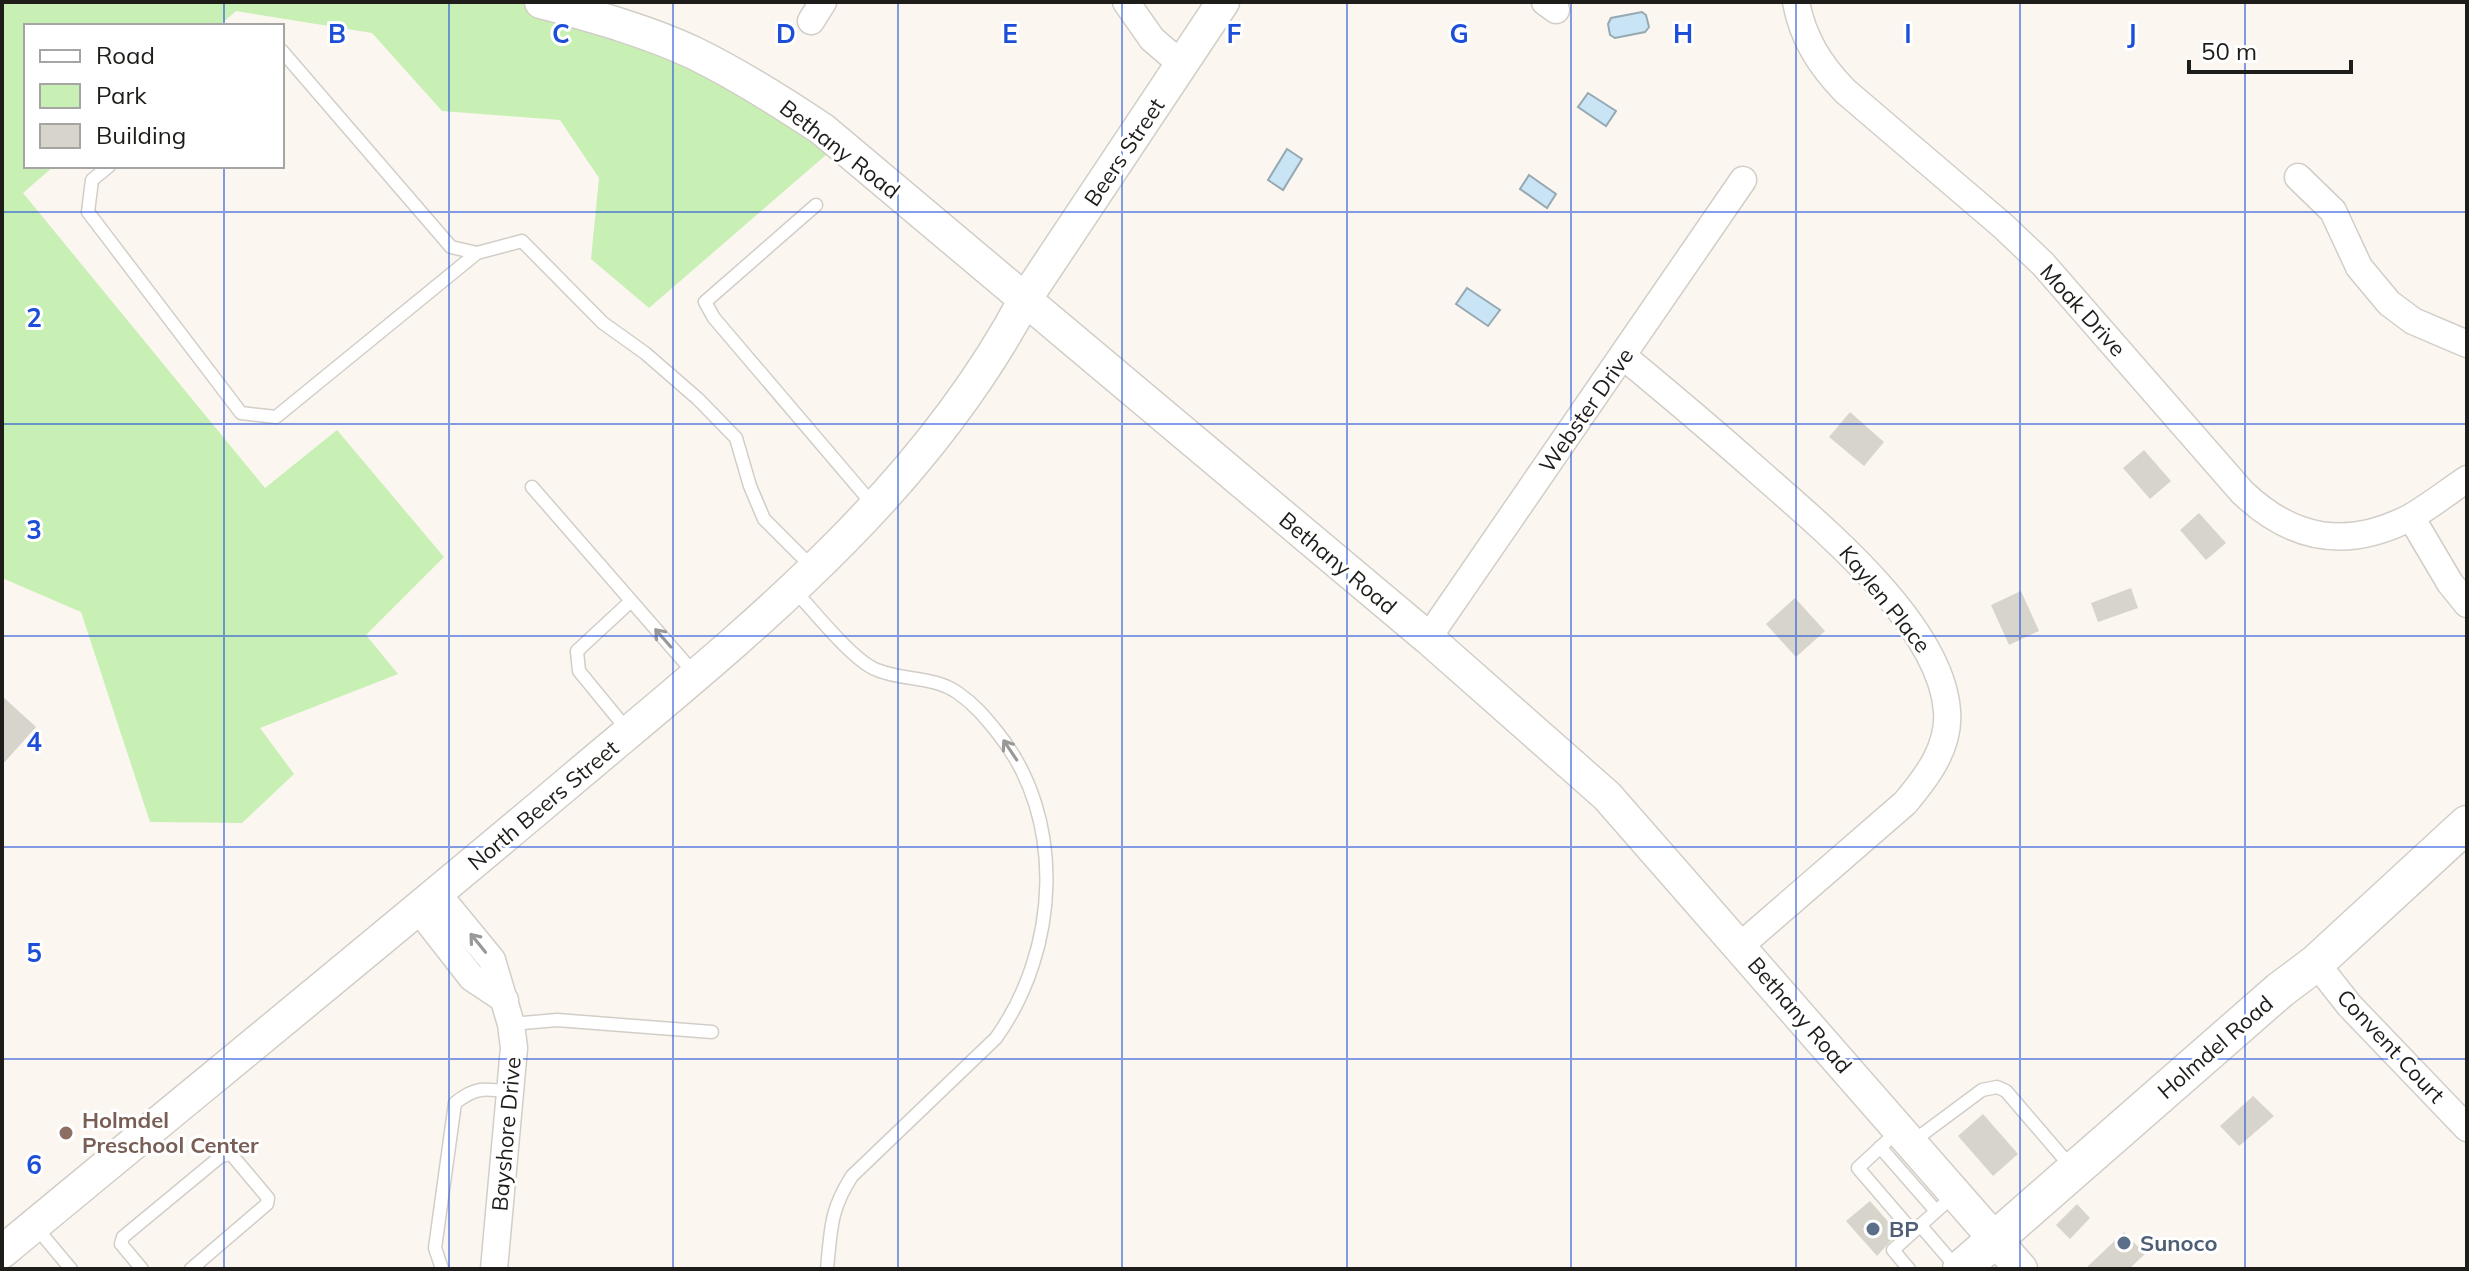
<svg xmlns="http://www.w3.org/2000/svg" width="2469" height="1271" font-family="Mulish,sans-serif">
<rect width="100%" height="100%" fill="#fbf7f0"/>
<path fill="#c8efb4" d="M 2,2 L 550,2 L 673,38 L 841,142 L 649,308 L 591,259 L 599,178 L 560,120 L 442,111 L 372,33 L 236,11 L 219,26 L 26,26 L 26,166 L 54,166 L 23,193 L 265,488 L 337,430 L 444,557 L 366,635 L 398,674 L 260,728 L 294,774 L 242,823 L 150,822 L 81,612 L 2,578 Z"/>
<path fill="#c9e5f5" stroke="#96a9b3" stroke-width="2" d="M 1642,12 L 1646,15 L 1649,27 L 1645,32 L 1615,38 L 1610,35 L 1608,24 L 1611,18 Z
M 1588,93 L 1616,111 L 1606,126 L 1578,107 Z
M 1287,149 L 1302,159 L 1283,190 L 1268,180 Z
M 1529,175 L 1556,194 L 1547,208 L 1520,189 Z
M 1467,288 L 1500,310 L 1488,326 L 1456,304 Z"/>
<path fill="#d7d4cc" d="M 1850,412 L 1884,442 L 1864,466 L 1829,437 Z
M 2144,450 L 2171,481 L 2150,499 L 2123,468 Z
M 2199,513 L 2226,543 L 2206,560 L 2180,530 Z
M 2131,588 L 2138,608 L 2098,622 L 2091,603 Z
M 2021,591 L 2039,631 L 2009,645 L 1991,605 Z
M 1795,598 L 1825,631 L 1796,657 L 1766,624 Z
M 2,696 L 36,727 L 2,765 Z
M 2253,1096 L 2274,1116 L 2239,1146 L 2220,1126 Z
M 1983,1114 L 2018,1154 L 1993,1176 L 1958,1136 Z
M 1870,1201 L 1898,1233 L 1877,1256 L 1846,1221 Z
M 2077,1204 L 2090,1218 L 2070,1239 L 2056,1225 Z
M 2124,1232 L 2145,1254 L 2129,1269 L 2085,1269 Z"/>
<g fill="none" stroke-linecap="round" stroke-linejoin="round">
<g stroke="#d2cec7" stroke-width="15">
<path id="service" d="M 282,51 L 451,247 L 477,253
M 109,166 L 92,180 L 88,212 L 241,413 L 276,417 L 477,253 L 522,241 L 603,323 L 645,353 L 698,399 L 736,438 L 750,486 L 764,519 L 812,567
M 816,205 L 705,302 L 714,318 L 875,507
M 532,487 L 694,673
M 795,591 C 814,611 853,661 877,670 C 904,681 934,676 958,693 C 974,704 985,717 997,732 C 1067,818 1059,950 996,1038 L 852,1176 C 830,1210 831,1229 827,1269
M 629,732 L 579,671 L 577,651 L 631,601
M 511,1024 L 557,1020 L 712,1032
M 1899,1130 L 1858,1168 L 1913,1232
M 1912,1142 L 1982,1090 L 1997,1087 L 2006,1091 L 2072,1168
M 1880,1147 L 1936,1211
M 34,1225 L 71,1269
M 1920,1225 L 1957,1268
M 142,1269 L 121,1244 L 123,1237 L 221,1156 L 231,1154 L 268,1198 L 267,1204 L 191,1269
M 442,1269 L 435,1248 L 455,1103 C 475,1087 484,1088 510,1092
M 1909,1269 L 1893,1250 L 1953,1196"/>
</g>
<g stroke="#d2cec7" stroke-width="29">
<path id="minor" d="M 1126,2 L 1152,39 L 1181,64
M 1545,2 L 1556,10
M 1796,2 C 1803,39 1820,65 1845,91 L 2003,226 L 2043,264 L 2242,492 C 2293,541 2348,550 2411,517 C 2430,506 2449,491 2467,479
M 811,21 L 823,2
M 2298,177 L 2333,211 L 2359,267 L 2389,303 L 2413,321 L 2467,344
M 1623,356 C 1669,394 1714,432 1758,471 C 1820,526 1941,624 1947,711 C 1950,747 1927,777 1905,803 L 1740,946
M 2411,517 L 2450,583 L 2467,604
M 1428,638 L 1743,180
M 437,893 L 492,960 L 511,1024 L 514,1048 L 494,1269
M 418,909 L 472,978 L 505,1000
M 2316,963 L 2349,1005 L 2467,1128"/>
</g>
<g stroke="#d2cec7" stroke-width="35">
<path id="tertiary" d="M 541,2 C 592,16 645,30 694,53 C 739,75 780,101 822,129 L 1428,638 L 1607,796 L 2021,1269
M 2,1252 C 190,1096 380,942 567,784 C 736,641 918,501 1024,301 L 1223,2"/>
</g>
<g stroke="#d2cec7" stroke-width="39">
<path id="secondary" d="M 1961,1269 L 2280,990 L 2316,963 L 2467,824"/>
</g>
<use href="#service" stroke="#fff" stroke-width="12"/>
<use href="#minor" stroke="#fff" stroke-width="26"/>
<use href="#tertiary" stroke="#fff" stroke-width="32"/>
<use href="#secondary" stroke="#fff" stroke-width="36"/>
</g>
<defs><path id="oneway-shaft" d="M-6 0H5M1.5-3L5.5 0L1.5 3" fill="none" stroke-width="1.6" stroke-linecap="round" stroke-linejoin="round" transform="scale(2)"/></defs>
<g stroke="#9a9998">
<use href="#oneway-shaft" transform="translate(663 638) rotate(-131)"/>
<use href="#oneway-shaft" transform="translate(1010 750) rotate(-124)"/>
<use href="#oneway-shaft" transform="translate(478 943) rotate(-129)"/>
</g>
<path fill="none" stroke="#1d4ed8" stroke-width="2" stroke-opacity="0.55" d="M 224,2 L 224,26M 449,2 L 449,1269M 673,2 L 673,1269M 898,2 L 898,1269M 1122,2 L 1122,1269M 1347,2 L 1347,1269M 1571,2 L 1571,1269M 1796,2 L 1796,1269M 2020,2 L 2020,1269M 2245,2 L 2245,1269M 224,166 L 224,1269M 2,212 L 2467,212M 2,424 L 2467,424M 2,636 L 2467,636M 2,847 L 2467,847M 2,1059 L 2467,1059"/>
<circle fill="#8d6e63" stroke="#fff" stroke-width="3" cx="66" cy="1133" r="8"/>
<g fill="#5c6f8a" stroke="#fff" stroke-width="3">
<circle cx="1873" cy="1229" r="8"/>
<circle cx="2124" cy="1243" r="8"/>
</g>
<g text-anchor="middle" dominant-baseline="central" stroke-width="6" stroke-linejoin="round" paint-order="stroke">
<g font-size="22" fill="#1e1d1a" stroke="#fff">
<text transform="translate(840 149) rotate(38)">Bethany Road</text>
<text transform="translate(1124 152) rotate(-56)">Beers Street</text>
<text transform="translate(2083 310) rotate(48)">Moak Drive</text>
<text transform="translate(1586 410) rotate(-55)">Webster Drive</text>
<text transform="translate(1338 563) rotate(40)">Bethany Road</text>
<text transform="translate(1885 599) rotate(51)">Kaylen Place</text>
<text transform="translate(543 805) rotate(-40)">North Beers Street</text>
<text transform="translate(1800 1015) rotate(49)">Bethany Road</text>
<text transform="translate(2391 1046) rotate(47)">Convent Court</text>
<text transform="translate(2215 1047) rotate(-41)">Holmdel Road</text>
<text transform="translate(506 1134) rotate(-85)">Bayshore Drive</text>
</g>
<g font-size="22" font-weight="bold" fill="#785e54" stroke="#fff" text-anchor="start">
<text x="82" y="1120">Holmdel<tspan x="82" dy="25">Preschool Center</tspan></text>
</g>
<g font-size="22" font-weight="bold" fill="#4e5e75" stroke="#fff" text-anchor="start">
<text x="1889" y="1229">BP</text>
<text x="2140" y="1243">Sunoco</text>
</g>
</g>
<g font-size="26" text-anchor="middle" font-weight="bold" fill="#1d4ed8" stroke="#fff" stroke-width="6" stroke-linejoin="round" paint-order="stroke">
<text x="337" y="43">B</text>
<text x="561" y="43">C</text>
<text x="786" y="43">D</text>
<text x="1010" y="43">E</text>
<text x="1234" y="43">F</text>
<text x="1459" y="43">G</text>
<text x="1683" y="43">H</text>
<text x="1908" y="43">I</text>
<text x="2132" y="43">J</text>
<text x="34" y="327">2</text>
<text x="34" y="539">3</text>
<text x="34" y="751">4</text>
<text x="34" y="962">5</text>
<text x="34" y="1174">6</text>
</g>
<rect width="2469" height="1271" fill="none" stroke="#1e1d1a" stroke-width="8"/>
<rect x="24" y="24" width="260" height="144" fill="#ffffff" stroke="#a5a5a3" stroke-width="2"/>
<rect x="40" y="50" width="40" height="12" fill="#ffffff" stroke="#a5a5a3" stroke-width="2"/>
<text x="96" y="64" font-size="24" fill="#1e1d1a">Road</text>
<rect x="40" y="84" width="40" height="24" fill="#c8efb4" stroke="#a5a5a3" stroke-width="2"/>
<text x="96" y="104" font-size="24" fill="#1e1d1a">Park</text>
<rect x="40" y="124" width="40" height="24" fill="#d7d4cc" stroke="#a5a5a3" stroke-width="2"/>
<text x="96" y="144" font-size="24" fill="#1e1d1a">Building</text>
<path d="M2189 60v12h162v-12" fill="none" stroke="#1e1d1a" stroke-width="4"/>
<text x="2201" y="60" font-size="24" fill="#1e1d1a" stroke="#ffffff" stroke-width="6" paint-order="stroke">50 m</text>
</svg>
